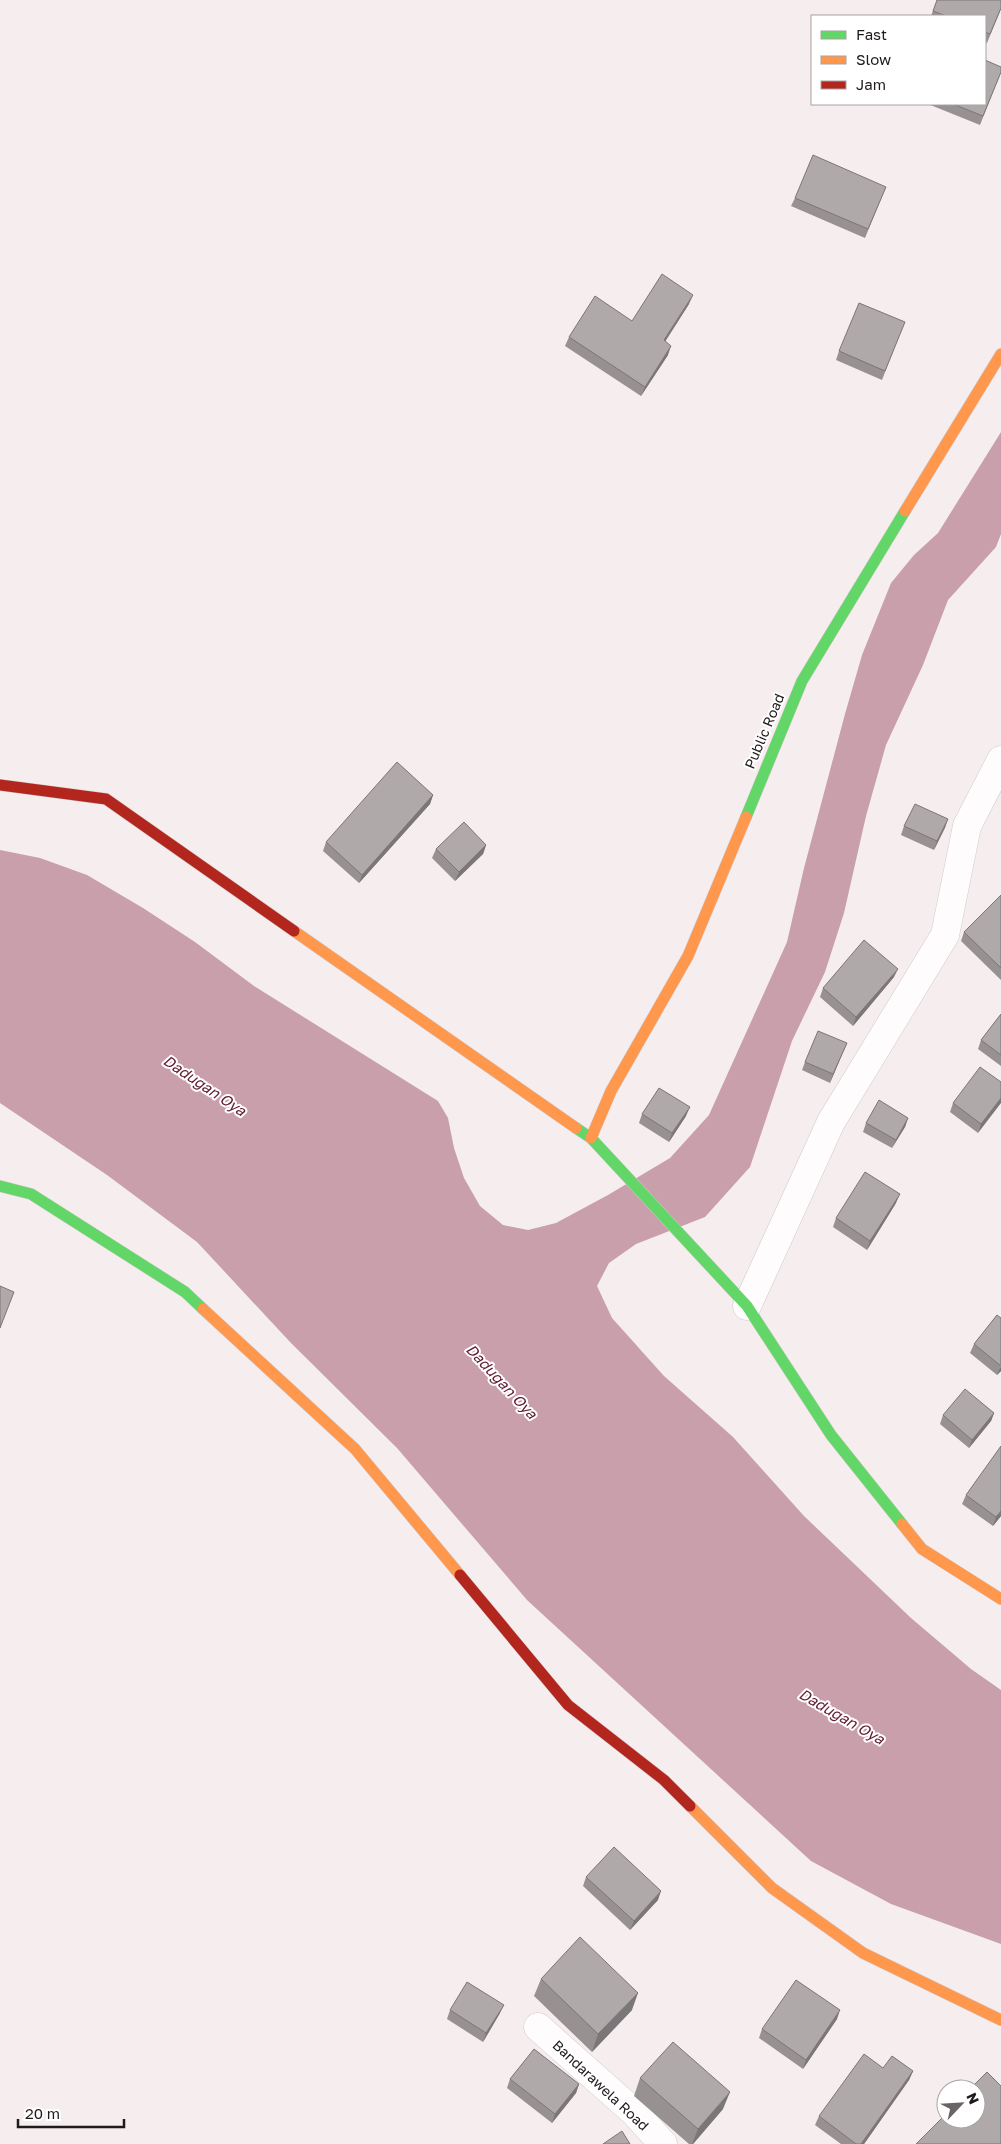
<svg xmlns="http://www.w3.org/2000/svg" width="1001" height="2144" font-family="'Golos Text',sans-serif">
<rect width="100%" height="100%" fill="#f6edef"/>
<path fill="#c89faa" d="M 1001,432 L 1001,534 L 996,547 L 948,600 L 923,665 L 886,745 L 866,816 L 844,913 L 825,972 L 792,1041 L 750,1167 L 705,1217 L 636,1244 L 609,1263 L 597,1286 L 612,1318 L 664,1376 L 733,1437 L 804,1516 L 911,1618 L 971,1669 L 1001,1690 L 1001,1944 L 891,1904 L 811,1861 L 527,1600 L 397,1448 L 291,1343 L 197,1242 L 107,1175 L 0,1103 L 0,850 L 40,858 L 87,875 L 143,908 L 195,942 L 254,986 L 438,1101 L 448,1118 L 454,1148 L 464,1178 L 480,1206 L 503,1225 L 528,1230 L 556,1223 L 608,1195 L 670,1158 L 709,1115 L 787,942 L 804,868 L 845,714 L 862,655 L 891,583 L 914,555 L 938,533 Z"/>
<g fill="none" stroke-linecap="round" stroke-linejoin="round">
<g stroke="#d1c9cb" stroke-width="29">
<path id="street" d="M 747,1306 L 831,1122 L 945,935 L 967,826 L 1001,760
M 538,2027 L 635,2113 L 663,2144"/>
</g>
<g stroke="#d1c9cb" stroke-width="12">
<path id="fast" d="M 746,817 L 802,681 L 905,511
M 576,1128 L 591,1138 L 747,1306 L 831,1435 L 902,1524
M 0,1186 L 31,1194 L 185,1292 L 203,1309"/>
</g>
<g stroke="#d1c9cb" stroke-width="12">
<path id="slow" d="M 905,511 L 1001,354
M 294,931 L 576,1128
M 591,1138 L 611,1091 L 688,956 L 746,817
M 203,1309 L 355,1449 L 460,1575
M 902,1524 L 922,1549 L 1001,1599
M 690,1806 L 772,1888 L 863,1953 L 1001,2020"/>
</g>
<g stroke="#d1c9cb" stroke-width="12">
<path id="jam" d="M 0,785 L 106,799 L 294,931
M 460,1575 L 568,1705 L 664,1780 L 690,1806"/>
</g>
<use href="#street" stroke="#fefcfd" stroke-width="28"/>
<use href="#fast" stroke="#63d668" stroke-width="11"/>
<use href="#slow" stroke="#ff974d" stroke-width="11"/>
<use href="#jam" stroke="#b3261e" stroke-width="11"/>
</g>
<path fill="#979192" d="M 937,0 L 1001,9 L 987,43 L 985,42 L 985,16 L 931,16 Z
M 1001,72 L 980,125 L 928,104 L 985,104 Z
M 886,187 L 865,238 L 791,206 L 795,198 Z
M 689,304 L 665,342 L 668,355 L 641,396 L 565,346 L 569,337 L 632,321 Z
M 901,331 L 882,380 L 836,360 L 839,351 Z
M 433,795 L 430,804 L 359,883 L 323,851 L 326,842 Z
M 948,819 L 934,850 L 901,835 L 904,826 Z
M 486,845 L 483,854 L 455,881 L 432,858 L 436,849 Z
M 1001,895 L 1001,980 L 961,941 L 964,932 Z
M 894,977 L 853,1026 L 820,997 L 823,988 Z
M 1001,1014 L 1001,1066 L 978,1049 L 981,1040 Z
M 847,1043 L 830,1083 L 802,1070 L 805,1062 Z
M 1001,1082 L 978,1133 L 950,1112 L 953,1103 Z
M 642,1114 L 686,1116 L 669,1142 L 639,1123 Z
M 908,1118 L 905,1127 L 892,1148 L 863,1132 L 866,1123 Z
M 896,1203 L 867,1250 L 833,1227 L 836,1218 Z
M 997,1315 L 1001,1371 L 997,1375 L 970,1353 L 974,1344 Z
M 994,1413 L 991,1421 L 969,1448 L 940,1424 L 943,1415 Z
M 966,1495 L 1001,1516 L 993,1526 L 962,1504 Z
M 586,1877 L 658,1900 L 630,1930 L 583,1886 Z
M 541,1979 L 632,2010 L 592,2052 L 534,1996 Z
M 450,2010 L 500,2013 L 483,2042 L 447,2019 Z
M 837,2019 L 803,2069 L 759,2038 L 762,2029 Z
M 883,2068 L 913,2071 L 909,2080 L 864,2144 L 841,2144 L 815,2125 L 819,2116 Z
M 640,2078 L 723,2109 L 693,2144 L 689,2144 L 634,2096 Z
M 510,2079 L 579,2084 L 576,2093 L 552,2123 L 507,2088 Z"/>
<path fill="#7b7677" d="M 693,295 L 689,304 L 660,349 L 664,340 Z
M 671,346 L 668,355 L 641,396 L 645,387 Z
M 433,795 L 430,804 L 359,883 L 362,875 Z
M 948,819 L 945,828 L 934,850 L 937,841 Z
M 486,845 L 483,854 L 455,881 L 459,872 Z
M 898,969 L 894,977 L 853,1026 L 856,1017 Z
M 847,1043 L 843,1052 L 830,1083 L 833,1074 Z
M 1001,1098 L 1001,1103 L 978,1133 L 981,1124 Z
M 690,1107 L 686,1116 L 669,1142 L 672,1133 Z
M 908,1118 L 905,1127 L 892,1148 L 896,1140 Z
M 900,1194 L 896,1203 L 867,1250 L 870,1241 Z
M 1001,1366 L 1001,1371 L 997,1375 Z
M 994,1413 L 991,1421 L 969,1448 L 972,1440 Z
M 1001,1511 L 1001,1516 L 993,1526 L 996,1517 Z
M 661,1891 L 658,1900 L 630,1930 L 634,1921 Z
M 638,1993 L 632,2010 L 592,2052 L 598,2034 Z
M 504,2005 L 500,2013 L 483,2042 L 486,2033 Z
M 840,2010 L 837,2019 L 803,2069 L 806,2060 Z
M 913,2071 L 909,2080 L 864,2144 L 861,2144 Z
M 579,2084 L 576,2093 L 552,2123 L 555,2114 Z
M 730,2092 L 723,2109 L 693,2144 L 692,2144 L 698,2129 Z"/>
<path fill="#b0a9aa" stroke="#7b7677" d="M 937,0 L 1001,0 L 1001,8 L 990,34 L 985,32 L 985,16 L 946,16 L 933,11 Z
M 985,60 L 1001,67 L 1001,72 L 983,116 L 953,104 L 985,104 Z
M 813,155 L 886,187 L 868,229 L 795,198 Z
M 662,274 L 693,295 L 664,340 L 671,346 L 645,387 L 569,337 L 595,296 L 632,321 Z
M 859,303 L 905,322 L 885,371 L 839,351 Z
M 397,762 L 433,795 L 362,875 L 326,842 Z
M 915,804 L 948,819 L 937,841 L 904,826 Z
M 464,822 L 486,845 L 459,872 L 436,849 Z
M 1001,895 L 1001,968 L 964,932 Z
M 864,940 L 898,969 L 856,1017 L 823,988 Z
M 1001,1014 L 1001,1055 L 981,1040 Z
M 818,1031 L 847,1043 L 833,1074 L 805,1062 Z
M 980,1067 L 1001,1082 L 1001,1098 L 981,1124 L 953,1103 Z
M 659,1088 L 690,1107 L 672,1133 L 642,1114 Z
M 879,1100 L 908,1118 L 896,1140 L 866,1123 Z
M 865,1172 L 900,1194 L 870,1241 L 836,1218 Z
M 0,1286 L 14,1292 L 0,1328 Z
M 997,1315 L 1001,1318 L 1001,1366 L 974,1344 Z
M 965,1389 L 994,1413 L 972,1440 L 943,1415 Z
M 1001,1446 L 1001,1511 L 996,1517 L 966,1495 Z
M 614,1847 L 661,1891 L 634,1921 L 586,1877 Z
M 580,1937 L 638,1993 L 598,2034 L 541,1979 Z
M 796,1980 L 840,2010 L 806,2060 L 762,2029 Z
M 467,1982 L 504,2005 L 486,2033 L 450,2010 Z
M 673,2042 L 730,2092 L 698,2129 L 640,2078 Z
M 534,2049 L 579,2084 L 555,2114 L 510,2079 Z
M 864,2054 L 883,2068 L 892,2056 L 913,2071 L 861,2144 L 856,2144 L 819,2116 Z
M 987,2072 L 1001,2086 L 1001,2144 L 916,2144 L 946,2114 L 946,2119 L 976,2119 L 976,2089 L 970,2089 Z
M 622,2131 L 630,2144 L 603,2144 Z"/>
<g text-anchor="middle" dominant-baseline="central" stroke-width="4" stroke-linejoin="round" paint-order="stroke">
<g font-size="14" fill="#201a1c" stroke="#fff">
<text transform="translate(764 731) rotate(-67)">Public Road</text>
<text transform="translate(601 2085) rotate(43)">Bandarawela Road</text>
</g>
<g font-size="15" font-style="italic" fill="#632037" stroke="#fff">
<text transform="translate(205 1085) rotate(34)">Dadugan Oya</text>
<text transform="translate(502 1381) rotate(47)">Dadugan Oya</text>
<text transform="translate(842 1716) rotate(30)">Dadugan Oya</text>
</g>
</g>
<rect x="811" y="15" width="175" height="90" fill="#ffffff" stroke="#a6a3a4"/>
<rect x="821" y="31" width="25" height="8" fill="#63d668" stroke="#a6a3a4"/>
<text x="856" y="40" font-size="15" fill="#201a1c">Fast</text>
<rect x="821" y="56" width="25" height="8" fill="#ff974d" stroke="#a6a3a4"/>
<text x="856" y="65" font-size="15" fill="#201a1c">Slow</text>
<rect x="821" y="81" width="25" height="8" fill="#b3261e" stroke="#a6a3a4"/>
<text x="856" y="90" font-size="15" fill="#201a1c">Jam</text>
<g transform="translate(961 2104) rotate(65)"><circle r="24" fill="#ffffff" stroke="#a6a3a4"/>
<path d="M0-4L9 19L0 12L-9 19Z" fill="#6b6466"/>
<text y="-8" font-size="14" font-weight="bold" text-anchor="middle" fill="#201a1c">N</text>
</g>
<path d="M18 2119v8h106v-8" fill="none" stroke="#201a1c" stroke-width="2.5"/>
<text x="25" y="2119" font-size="15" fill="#201a1c" stroke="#ffffff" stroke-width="4" paint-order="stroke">20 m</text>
</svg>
